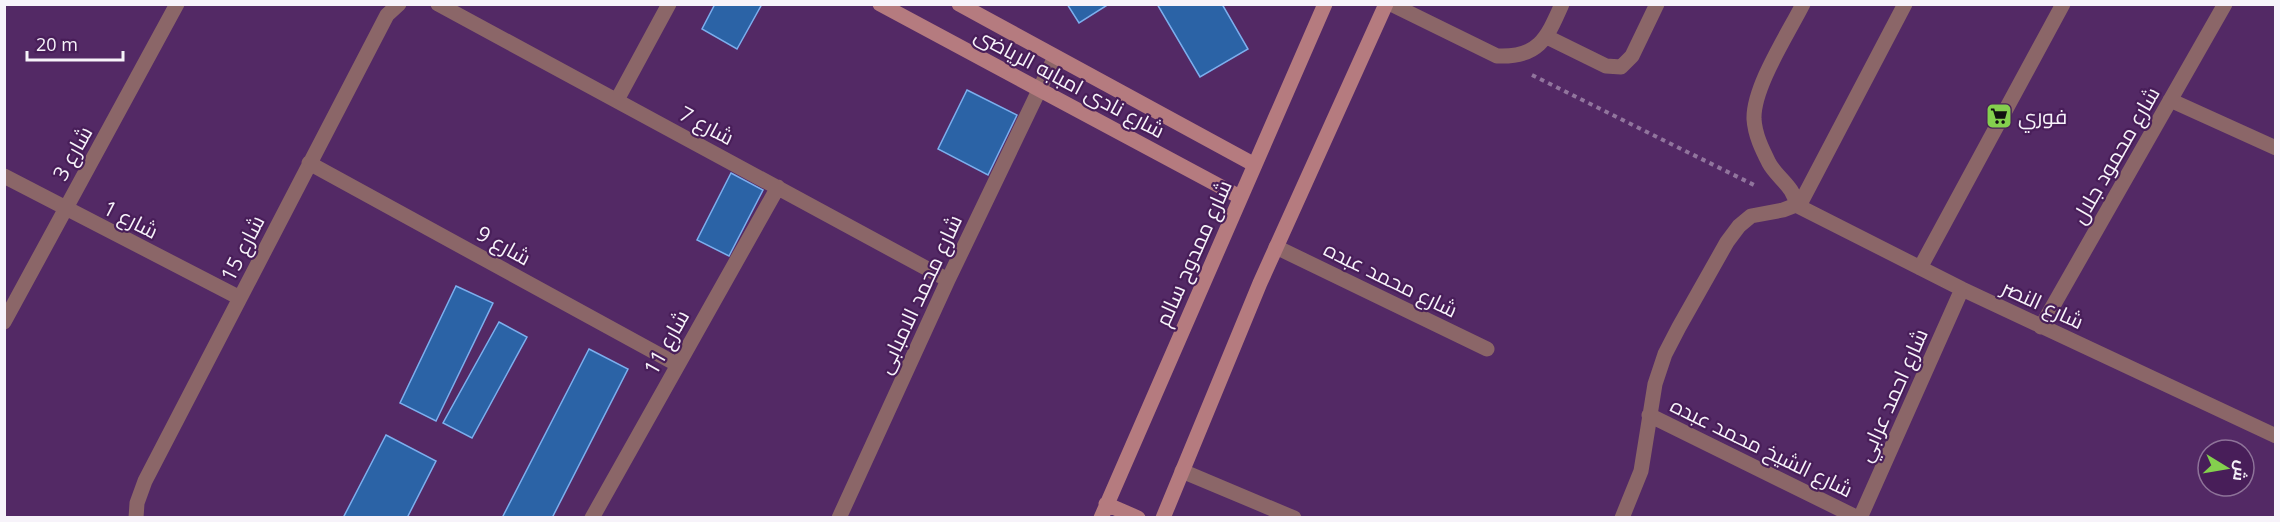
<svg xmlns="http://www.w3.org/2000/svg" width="2280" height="522" font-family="'Open Sans',Cairo,sans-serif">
<rect width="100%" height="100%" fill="#532965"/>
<path fill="#2b63a6" stroke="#7cafee" stroke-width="1.5" d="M 715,4 L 762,4 L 737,49 L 702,29 Z
M 1067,4 L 1109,4 L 1079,23 Z
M 1157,4 L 1222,4 L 1248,49 L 1200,77 Z
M 967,90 L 1017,115 L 988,175 L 938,149 Z
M 731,173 L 763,190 L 729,256 L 697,240 Z
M 456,286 L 493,303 L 436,421 L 400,403 Z
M 499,322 L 527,337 L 472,438 L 443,423 Z
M 589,349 L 628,369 L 552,518 L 502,518 Z
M 386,435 L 436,461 L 407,518 L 343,518 Z"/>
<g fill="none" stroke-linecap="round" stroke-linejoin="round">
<path stroke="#91759d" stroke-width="4" stroke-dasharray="4.5 4.5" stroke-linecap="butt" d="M 1532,75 L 1754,185"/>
<path stroke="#8b6668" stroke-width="15" d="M 438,4 L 948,280
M 1391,4 L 1497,56 C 1539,58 1547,38 1562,4
M 1547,37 L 1606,66 L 1621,67 L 1632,56 L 1657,4
M 617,100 L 669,4
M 2170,100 L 2276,148
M 309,163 L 678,365
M 4,176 L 240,298
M 1796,205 L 1962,289 L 2276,436
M 1796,205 C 1795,187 1777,178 1769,163 C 1762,149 1755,135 1754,119 C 1753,87 1788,34 1803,4
M 1799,206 L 1905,4
M 1276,247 L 1487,349
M 1920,268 L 2063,4
M 4,322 L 177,4
M 2041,327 L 2225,4
M 1649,415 L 1858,518
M 1182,471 L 1294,518
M 136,518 L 137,503 L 145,481 L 387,15 L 399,4
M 592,518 L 778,187
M 839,518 L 948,280 L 1055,57
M 1622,518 L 1641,471 L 1655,384 L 1665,354 L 1679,327 L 1727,242 L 1739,226 L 1751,216 L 1783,210 L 1796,205
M 1860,518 L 1962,289"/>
<path stroke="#b57b7f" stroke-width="15" d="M 880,4 L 1240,197
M 959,4 L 1255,165
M 1106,504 L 1138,518
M 1101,518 L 1325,4
M 1163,518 L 1260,283 L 1386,4"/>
</g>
<defs>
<g id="supermarket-square" transform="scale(1.35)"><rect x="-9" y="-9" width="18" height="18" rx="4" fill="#84d04e" stroke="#481e59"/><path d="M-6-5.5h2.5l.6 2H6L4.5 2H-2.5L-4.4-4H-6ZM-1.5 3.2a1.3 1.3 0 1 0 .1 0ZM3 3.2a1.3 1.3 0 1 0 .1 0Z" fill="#111"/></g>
</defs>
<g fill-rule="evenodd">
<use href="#supermarket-square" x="1999" y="116"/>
</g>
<g text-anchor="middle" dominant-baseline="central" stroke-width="4.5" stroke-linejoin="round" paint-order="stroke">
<g font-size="21" fill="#f7f3fa" stroke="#481e59">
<text transform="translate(1070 82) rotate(28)">شارع نادى امبابه الرياضى</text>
<text transform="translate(707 125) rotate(28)">شارع 7</text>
<text transform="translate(72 153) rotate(-61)">شارع 3</text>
<text transform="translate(2115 155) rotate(-60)">شارع محمود جلال</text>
<text transform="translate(131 219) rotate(27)">شارع 1</text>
<text transform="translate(504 245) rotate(29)">شارع 9</text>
<text transform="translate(242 248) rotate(-63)">شارع 15</text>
<text transform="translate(1193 253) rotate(-66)">شارع ممدوح سالم</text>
<text transform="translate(1391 279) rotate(26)">شارع محمد عبده</text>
<text transform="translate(919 294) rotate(-65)">شارع محمد الامبابى</text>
<text transform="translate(2043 304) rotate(25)">شارع النصر</text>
<text transform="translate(666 342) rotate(-61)">شارع 11</text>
<text transform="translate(1892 395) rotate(-66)">شارع احمد عرابي</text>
<text transform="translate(1762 447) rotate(26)">شارع الشيخ محمد عبده</text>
</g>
<g font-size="21" fill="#f7f3fa" stroke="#481e59" text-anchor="start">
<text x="2018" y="116">فوري</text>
</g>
</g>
<rect width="2280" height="522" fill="none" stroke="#f7f3fa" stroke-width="12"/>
<g transform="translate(2226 468) rotate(101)"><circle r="28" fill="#481e59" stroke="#8e7399" stroke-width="1.5"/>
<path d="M0-4.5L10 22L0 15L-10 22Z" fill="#84d04e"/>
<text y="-9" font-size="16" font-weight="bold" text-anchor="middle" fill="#f7f3fa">ش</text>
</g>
<path d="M27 51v9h96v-9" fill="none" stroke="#f7f3fa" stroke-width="3"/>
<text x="36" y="51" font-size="18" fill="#f7f3fa" stroke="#481e59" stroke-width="4.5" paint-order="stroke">20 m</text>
</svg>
